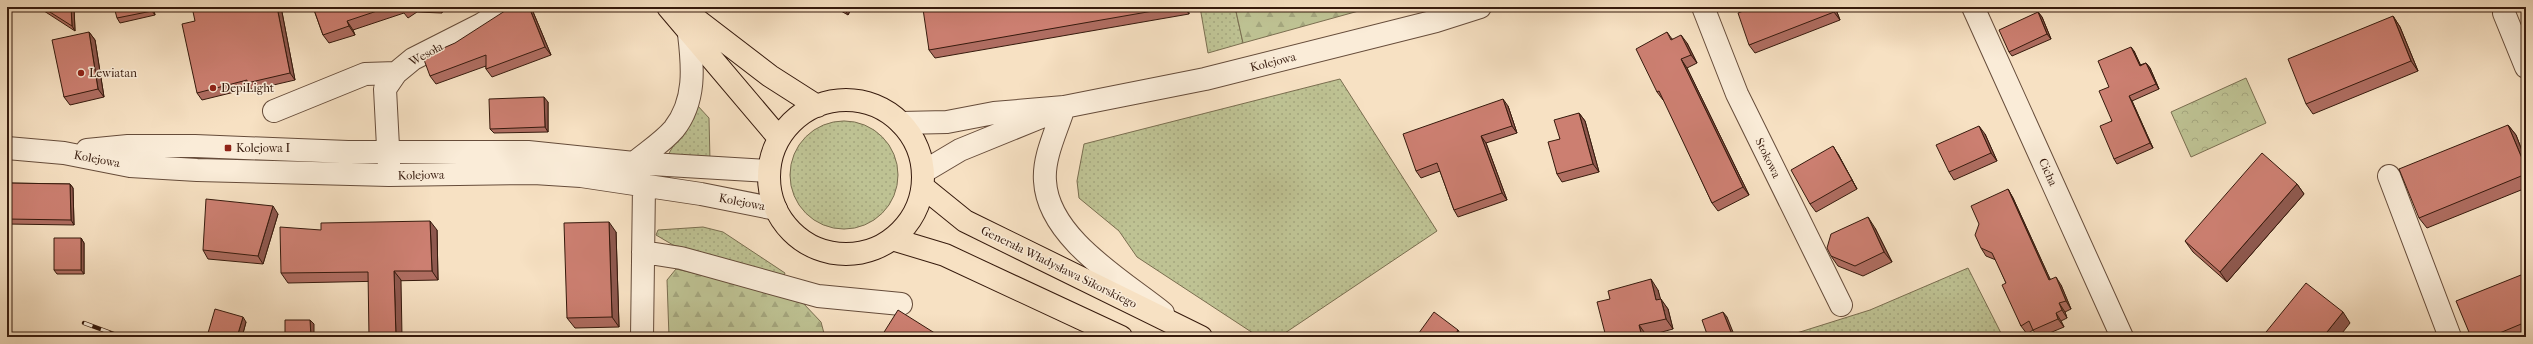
<svg xmlns="http://www.w3.org/2000/svg" width="2533" height="344" font-family="'IM FELL French Canon',serif">
<defs>
<pattern id="grass-dots" width="8" height="8" patternUnits="userSpaceOnUse"><rect width="8" height="8" fill="#bec293"/><path d="M2 2h.1M6 6h.1" fill="none" stroke="#a4a67e" stroke-width="1.8" stroke-linecap="round"/></pattern>
<pattern id="forest-firs" width="22" height="20" patternUnits="userSpaceOnUse"><rect width="22" height="20" fill="#bec293"/><path d="M5 1l3.5 6h-7zM16 11l3.5 6h-7z" fill="#a4a67e"/></pattern>
<pattern id="park-crowns" width="20" height="18" patternUnits="userSpaceOnUse"><rect width="20" height="18" fill="#bec293"/><path d="M2 6a3 3 0 1 1 6 0M12 15a3 3 0 1 1 6 0" fill="none" stroke="#a4a67e"/></pattern>
</defs>
<rect width="100%" height="100%" fill="#f7e1c3"/>
<filter id="stains"><feTurbulence type="fractalNoise" baseFrequency=".005" numOctaves="4"/><feColorMatrix values="0 0 0 0 .2 0 0 0 0 .09 0 0 0 0 .02 0 0 0 .5 -.17"/></filter>
<radialGradient id="worn" r=".72"><stop offset=".6" stop-color="#630" stop-opacity="0"/><stop offset="1" stop-color="#630" stop-opacity=".3"/></radialGradient>
<path fill="url(#grass-dots)" stroke="#7a6e50" d="M 1200,7 L 1235,7 L 1243,43 L 1208,53 Z
M 1340,79 L 1437,231 L 1279,337 L 1259,337 L 1137,257 L 1119,231 L 1079,198 L 1077,181 L 1084,144 Z
M 697,105 L 709,118 L 710,161 L 668,155 Z
M790 175a54 54 0 1 1 108 0a54 54 0 1 1-108 0Z
M 703,227 L 723,232 L 785,273 L 783,278 L 673,245 L 656,235 L 658,230 Z
M 1968,268 L 2003,337 L 1784,337 L 1870,310 Z"/>
<path fill="url(#forest-firs)" stroke="#7a6e50" d="M 1235,7 L 1373,7 L 1243,43 Z
M 676,269 L 742,284 L 803,303 L 821,322 L 825,337 L 669,337 L 667,280 Z"/>
<path fill="url(#park-crowns)" stroke="#7a6e50" d="M 2246,78 L 2266,123 L 2191,157 L 2171,112 Z"/>
<g fill="none" stroke-linecap="round" stroke-linejoin="round">
<g stroke="#664c3a" stroke-width="24">
<path id="minor" d="M 1703,7 L 1737,94 L 1841,305
M 1973,7 L 2122,337
M 2504,13 L 2526,67
M 1064,107 C 1057,130 1043,157 1045,181 C 1048,238 1122,280 1163,313
M 274,111 L 365,74 L 396,73
M 901,123 L 947,122 L 994,113 L 1064,107 L 1205,79 L 1436,21 L 1480,7
M 7,148 L 64,153 L 130,166 L 197,170 L 389,175 L 534,173 L 581,176 L 701,194 L 776,209
M 87,150 L 128,146 L 195,146 L 348,152 L 528,152 L 634,163 L 769,171
M 634,163 C 647,152 663,142 674,129 C 696,101 693,67 689,34
M 389,166 L 385,89 L 396,73 L 413,59 L 482,24 L 508,7
M 923,172 L 960,150 L 1046,115
M 2389,176 L 2450,337
M 643,252 L 681,258 L 818,296 L 901,304
M 642,337 L 644,185"/>
</g>
<g stroke="#361a0d" stroke-width="24">
<path id="major" d="M 668,7 L 779,138
M 680,7 L 770,76 L 817,106
M769 177a77 77 0 1 1 154 0a77 77 0 1 1-154 0Z
M 923,187 L 965,221 L 1201,337
M 892,239 L 945,255 L 1121,337"/>
</g>
<use href="#minor" stroke="#faecd8" stroke-width="22"/>
<use href="#major" stroke="#f7e1c3" stroke-width="22"/>
<g stroke="#361a0d" stroke-width="4.5">
<path id="rail" d="M 84,323 L 122,337"/>
</g>
<use href="#rail" stroke="#faecd8" stroke-width="3" stroke-dasharray="9" stroke-linecap="butt"/>
</g>
<path fill="#af6d61" stroke="#361a0d" d="M 7,7 L 74,7 L 75,31 L 41,9 L 7,11 Z
M 153,7 L 155,15 L 120,23 L 117,18 Z
M 281,7 L 295,80 L 252,90 L 251,88 L 202,100 L 197,93 Z
M 313,7 L 443,7 L 442,13 L 417,12 L 408,18 L 404,13 L 353,30 L 355,35 L 329,43 L 323,35 Z
M 531,7 L 551,55 L 492,77 L 486,69 L 486,66 L 436,84 L 430,76 Z
M 834,7 L 852,7 L 848,15 Z
M 936,7 L 1188,7 L 1189,14 L 935,58 L 929,50 Z
M 1835,7 L 1840,20 L 1755,53 L 1749,45 Z
M 2038,12 L 2042,17 L 2051,39 L 2012,56 L 2009,52 Z
M 2393,16 L 2400,27 L 2418,71 L 2313,114 L 2306,104 Z
M 89,32 L 95,40 L 104,97 L 70,105 L 64,97 Z
M 1667,32 L 1672,39 L 1687,43 L 1697,63 L 1687,68 L 1749,195 L 1718,211 L 1712,203 L 1664,99 L 1663,100 L 1657,92 Z
M 2134,51 L 2140,65 L 2146,63 L 2150,68 L 2159,89 L 2132,101 L 2153,148 L 2117,164 L 2114,159 L 2112,121 L 2109,87 Z
M 548,102 L 548,132 L 494,133 L 490,129 Z
M 1508,106 L 1517,133 L 1486,143 L 1507,200 L 1458,217 L 1454,210 L 1440,171 L 1421,178 L 1416,171 Z
M 1579,113 L 1585,121 L 1599,172 L 1562,182 L 1557,174 L 1560,139 Z
M 2508,125 L 2516,135 L 2526,161 L 2526,188 L 2427,228 L 2419,218 Z
M 1985,134 L 1997,161 L 1954,180 L 1949,172 Z
M 1838,154 L 1857,189 L 1816,212 L 1810,204 Z
M 7,183 L 70,184 L 73,188 L 74,225 L 7,224 Z
M 2297,184 L 2304,194 L 2227,282 L 2193,252 L 2185,241 Z
M 2008,189 L 2013,198 L 2050,279 L 2061,285 L 2071,309 L 2065,312 L 2067,318 L 2061,321 L 2064,327 L 2040,337 L 2038,337 L 2033,330 L 2027,334 L 2021,326 L 2006,283 L 1996,260 L 1986,256 L 1981,248 Z
M 278,214 L 263,264 L 208,259 L 203,250 Z
M 1875,228 L 1892,262 L 1863,276 L 1838,266 L 1831,256 Z
M 321,230 L 437,230 L 438,280 L 288,283 L 281,273 Z
M 616,232 L 619,327 L 575,328 L 567,318 Z
M 81,238 L 84,243 L 84,274 L 57,274 L 54,270 Z
M 2526,273 L 2526,336 L 2523,337 L 2471,337 Z
M 1658,290 L 1660,299 L 1668,309 L 1673,329 L 1647,336 L 1647,337 L 1606,337 Z
M 246,322 L 242,337 L 211,337 L 208,333 Z"/>
<path fill="#8f594f" stroke="#361a0d" d="M 71,7 L 74,7 L 75,31 L 72,26 Z
M 151,7 L 153,7 L 155,15 L 152,11 Z
M 277,7 L 281,7 L 295,80 L 290,73 Z
M 438,7 L 443,7 L 442,13 Z
M 529,7 L 531,7 L 551,55 L 545,47 Z
M 843,7 L 852,7 L 848,15 Z
M 1184,7 L 1188,7 L 1189,14 Z
M 1832,7 L 1835,7 L 1840,20 L 1834,12 Z
M 2038,12 L 2042,17 L 2051,39 L 2047,34 Z
M 2393,16 L 2400,27 L 2418,71 L 2411,61 Z
M 347,21 L 353,30 L 355,35 L 349,26 Z
M 89,32 L 95,40 L 104,97 L 98,89 Z
M 1681,35 L 1687,43 L 1697,63 L 1691,55 Z
M 2131,47 L 2134,51 L 2143,70 L 2140,66 Z
M 1681,59 L 1687,68 L 1749,195 L 1743,187 Z
M 2146,63 L 2150,68 L 2159,89 L 2156,84 Z
M 2129,96 L 2132,101 L 2153,148 L 2150,143 Z
M 544,97 L 548,102 L 548,132 L 545,127 Z
M 1503,99 L 1508,106 L 1517,133 L 1512,126 Z
M 1579,113 L 1585,121 L 1599,172 L 1593,164 Z
M 2508,125 L 2516,135 L 2526,161 L 2526,168 Z
M 1979,126 L 1985,134 L 1997,161 L 1991,153 Z
M 1481,136 L 1486,143 L 1507,200 L 1502,193 Z
M 1833,146 L 1838,154 L 1857,189 L 1852,180 Z
M 70,184 L 73,188 L 74,225 L 71,220 Z
M 2297,184 L 2304,194 L 2227,282 L 2220,272 Z
M 2008,189 L 2013,198 L 2054,288 L 2049,280 Z
M 273,206 L 278,214 L 263,264 L 258,256 Z
M 1868,217 L 1875,228 L 1892,262 L 1884,252 Z
M 430,221 L 437,230 L 438,280 L 432,271 Z
M 609,222 L 616,232 L 619,327 L 612,317 Z
M 81,238 L 84,243 L 84,274 L 81,270 Z
M 394,271 L 401,280 L 402,337 L 396,337 Z
M 2056,277 L 2061,285 L 2071,309 L 2066,301 Z
M 1651,279 L 1658,290 L 1664,311 L 1656,300 Z
M 1661,299 L 1668,309 L 1673,329 L 1666,319 Z
M 2059,303 L 2065,312 L 2067,318 L 2062,310 Z
M 1723,312 L 1727,317 L 1735,337 L 1733,337 Z
M 2343,312 L 2350,323 L 2339,337 L 2323,337 Z
M 2056,313 L 2061,321 L 2064,327 L 2058,319 Z
M 243,317 L 246,322 L 242,337 L 237,337 Z
M 310,320 L 314,324 L 314,337 L 311,337 Z
M 1639,325 L 1647,336 L 1647,337 L 1644,337 L 1641,333 Z
M 1458,330 L 1461,335 L 1459,337 L 1456,337 L 1455,335 Z"/>
<path fill="#cc7f71" stroke="#361a0d" d="M 42,7 L 71,7 L 72,26 Z
M 114,7 L 151,7 L 152,11 L 117,18 Z
M 192,7 L 277,7 L 290,73 L 247,83 L 247,80 L 197,93 L 182,24 L 195,21 Z
M 313,7 L 389,7 L 347,21 L 349,26 L 323,35 Z
M 401,7 L 405,7 L 401,10 Z
M 511,7 L 529,7 L 545,47 L 486,69 L 486,55 L 430,76 L 423,57 L 455,43 Z
M 936,7 L 1176,7 L 929,50 L 923,9 Z
M 1754,7 L 1832,7 L 1834,12 L 1749,45 L 1738,13 Z
M 2038,12 L 2047,34 L 2009,52 L 1999,30 Z
M 2393,16 L 2411,61 L 2306,104 L 2288,59 Z
M 89,32 L 98,89 L 64,97 L 52,40 Z
M 1667,32 L 1671,40 L 1681,35 L 1691,55 L 1681,59 L 1743,187 L 1712,203 L 1659,91 L 1657,92 L 1636,49 Z
M 2131,47 L 2140,66 L 2146,63 L 2156,84 L 2129,96 L 2150,143 L 2114,159 L 2100,126 L 2112,121 L 2099,91 L 2109,87 L 2098,61 Z
M 544,97 L 545,127 L 490,129 L 489,99 Z
M 1503,99 L 1512,126 L 1481,136 L 1502,193 L 1454,210 L 1437,163 L 1416,171 L 1403,134 Z
M 1579,113 L 1593,164 L 1557,174 L 1548,142 L 1560,139 L 1554,120 Z
M 2508,125 L 2526,168 L 2526,174 L 2419,218 L 2399,169 Z
M 1979,126 L 1991,153 L 1949,172 L 1936,145 Z
M 1833,146 L 1852,180 L 1810,204 L 1791,170 Z
M 2262,153 L 2297,184 L 2220,272 L 2185,241 Z
M 7,183 L 70,184 L 71,220 L 7,219 Z
M 2008,189 L 2049,280 L 2056,277 L 2066,301 L 2059,303 L 2062,310 L 2056,313 L 2058,319 L 2033,330 L 2029,321 L 2021,326 L 2002,285 L 2006,283 L 1992,253 L 1981,248 L 1975,235 L 1979,224 L 1971,206 Z
M 206,199 L 273,206 L 258,256 L 203,250 Z
M 1868,217 L 1884,252 L 1855,266 L 1831,256 L 1827,248 L 1831,234 Z
M 430,221 L 432,271 L 394,271 L 396,337 L 369,337 L 368,272 L 281,273 L 280,227 L 321,230 L 321,223 Z
M 609,222 L 612,317 L 567,318 L 564,223 Z
M 54,238 L 81,238 L 81,270 L 54,270 Z
M 2526,273 L 2526,322 L 2490,337 L 2471,337 L 2456,301 Z
M 1651,279 L 1656,300 L 1661,299 L 1666,319 L 1639,325 L 1641,333 L 1624,337 L 1606,337 L 1597,302 L 1610,299 L 1608,291 Z
M 2306,283 L 2343,312 L 2323,337 L 2262,337 Z
M 215,309 L 243,317 L 237,337 L 221,337 L 208,333 Z
M 898,310 L 941,337 L 881,337 Z
M 1434,312 L 1458,330 L 1455,335 L 1458,337 L 1416,337 Z
M 1723,312 L 1733,337 L 1708,337 L 1702,320 Z
M 285,320 L 310,320 L 311,337 L 285,337 Z"/>
<g fill="#8f2418" stroke="#faecd8" stroke-width="1.5">
<circle cx="81" cy="73" r="4"/>
<circle cx="213" cy="88" r="4"/>
<rect x="224" y="144" width="8" height="8" rx="2"/>
</g>
<g text-anchor="middle" dominant-baseline="central" stroke-width="3" stroke-linejoin="round" paint-order="stroke">
<g font-size="12" fill="#361a0d" stroke="#faecd8">
<text transform="translate(426 54) rotate(-29)">Wesoła</text>
<text transform="translate(1273 62) rotate(-14)">Kolejowa</text>
<text transform="translate(1768 158) rotate(64)">Stokowa</text>
<text transform="translate(97 159) rotate(11)">Kolejowa</text>
<text transform="translate(2048 172) rotate(66)">Cicha</text>
<text transform="translate(421 175) rotate(-1)">Kolejowa</text>
<text transform="translate(742 202) rotate(11)">Kolejowa</text>
<text transform="translate(1059 267) rotate(26)">Generała Władysława Sikorskiego</text>
</g>
<g font-size="12" fill="#361a0d" stroke="#faecd8" text-anchor="start">
<text x="89" y="73">Lewiatan</text>
<text x="221" y="88">DepiLight</text>
<text x="236" y="148">Kolejowa I</text>
</g>
</g>
<rect width="2533" height="344" fill="none" stroke="#f7e1c3" stroke-width="24"/>
<rect x="8" y="8" width="2517" height="328" fill="none" stroke="#361a0d" stroke-width="2"/>
<rect x="12" y="12" width="2509" height="320" fill="none" stroke="#361a0d"/>
<rect width="100%" height="100%" filter="url(#stains)"/>
<rect width="100%" height="100%" fill="url(#worn)"/>
</svg>
